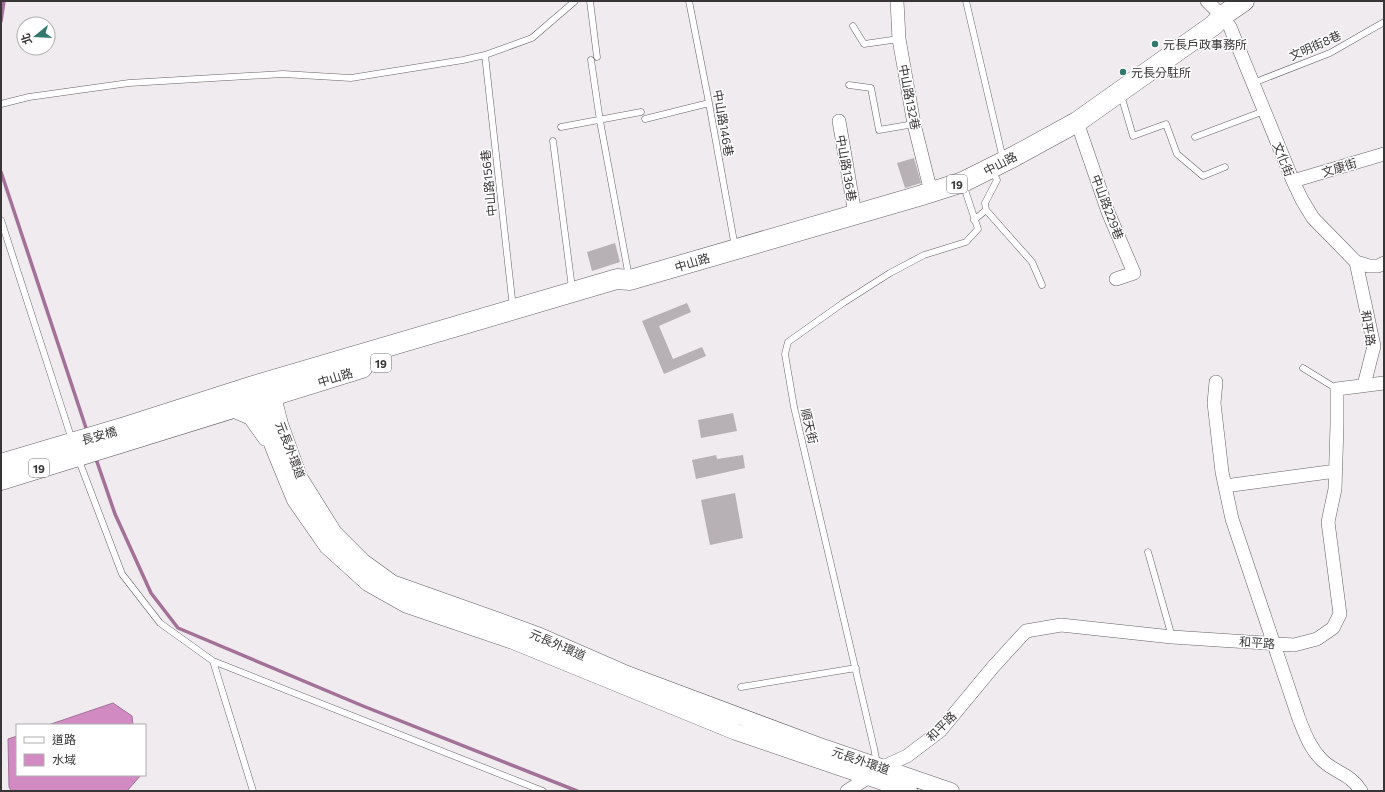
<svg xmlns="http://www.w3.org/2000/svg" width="1385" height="792" font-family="Commissioner,'Noto Sans TC',sans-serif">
<rect width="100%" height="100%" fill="#f0ebef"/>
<path fill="#d18bc2" stroke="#a37198" d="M 113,703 L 132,716 L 133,725 L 48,725 Z
M 17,736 L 17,775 L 141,775 L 127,791 L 11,791 L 9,787 L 8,739 Z"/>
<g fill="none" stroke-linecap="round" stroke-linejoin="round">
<path stroke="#a37198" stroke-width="3.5" d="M 1,21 L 4,1
M 1,172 L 87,431
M 95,456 L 115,514 L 151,593 L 178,628 L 363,706 L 577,791"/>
</g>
<path fill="#b7b1b5" d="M 914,158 L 921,183 L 905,188 L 897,163 Z
M 615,243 L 620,262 L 592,271 L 587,252 Z
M 687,303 L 691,312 L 659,326 L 673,359 L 702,347 L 706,356 L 664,374 L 642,321 Z
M 733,413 L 737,431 L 701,438 L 698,420 Z
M 716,455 L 717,459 L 743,455 L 745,468 L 696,479 L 692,460 Z
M 735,493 L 743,538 L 710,545 L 701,500 Z"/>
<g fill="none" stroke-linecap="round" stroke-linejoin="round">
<g stroke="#666265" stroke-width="7">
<path id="service" d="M 590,1 L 597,57
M 689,1 L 709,103 L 735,247
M 966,1 L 1003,159
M 853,26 L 864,44 L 899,39
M 485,55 L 513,308
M 591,60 L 600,121 L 629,277
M 1253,83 L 1330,53 L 1384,22
M 849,85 L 871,88 L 879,130 L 914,124
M 1121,95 L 1133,136 L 1166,124 L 1177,154 L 1203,176 L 1225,167
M 1,104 L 29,97 L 129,83 L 283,74 L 351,78 L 463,60 L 485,55 L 532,38 L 575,1
M 645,119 L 709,103
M 561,127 L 641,112
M 1195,137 L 1264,111
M 553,141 L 572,288
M 986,210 L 1032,262 L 1042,285
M 1,220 L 72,440
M 974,220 L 986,210 L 985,203 L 997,180 L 992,170
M 1303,368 L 1337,389
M 78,458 L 122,574 L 160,623 L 213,661 L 543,791
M 1148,552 L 1172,637
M 213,661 L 253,791
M 741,687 L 856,668
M 877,764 L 874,748 L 794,407 L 785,354 L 788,342 L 843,303 L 890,273 L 924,255 L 966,242 L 978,229 L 963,184"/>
</g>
<g stroke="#666265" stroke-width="14">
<path id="minor" d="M 897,1 L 899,39 L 914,124 L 931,192
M 1207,1 L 1222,16 L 1230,27 L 1293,181 L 1302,200 L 1313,218 L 1356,262 L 1369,266 L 1378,266 L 1384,263
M 839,121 L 855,214
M 1077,122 L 1108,212 L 1134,273 L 1116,279
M 1293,181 L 1384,154
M 1356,262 L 1374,346 L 1364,385
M 1216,382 L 1214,403 L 1222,472 L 1232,519 L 1299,719 C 1305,734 1310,748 1322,760 C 1335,773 1350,773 1361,791
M 1225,486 L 1336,471
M 847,791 L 869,777 L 883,767 L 907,756 L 940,731 L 993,667 L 1026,631 L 1061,625 L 1172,637 L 1294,645 L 1317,639 L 1333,628 L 1340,614 L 1328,522 L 1335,489 L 1337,425 L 1337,389 L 1384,383"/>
</g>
<g stroke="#666265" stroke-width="17">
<path id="tertiary" d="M 270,385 L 280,424 L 299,477 L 334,533 L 363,562 L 392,583 L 502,622 L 540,636 L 627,674 L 817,745 L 951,791
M 254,390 L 274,449 L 295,500 L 327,546 L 368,583 L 407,605 L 513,641 L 736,732 L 909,791
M 230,408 L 251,417 L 266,438"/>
</g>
<g stroke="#666265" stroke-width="21">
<path id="primary" d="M 1,464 L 125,427 L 253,386 L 617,279 L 630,280 L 919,196 L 963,182 L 1013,157 L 1077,122 L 1214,25 L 1222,16 L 1244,1
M 1,480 L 362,368"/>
</g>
<use href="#service" stroke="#fff" stroke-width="6"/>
<use href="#minor" stroke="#fff" stroke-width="13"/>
<use href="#tertiary" stroke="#fff" stroke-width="16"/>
<use href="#primary" stroke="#fff" stroke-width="20"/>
</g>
<g fill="#30776e" stroke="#fff" stroke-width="1.5">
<circle cx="1155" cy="44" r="4"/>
<circle cx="1123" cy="72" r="4"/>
</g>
<g text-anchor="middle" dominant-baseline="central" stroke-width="3" stroke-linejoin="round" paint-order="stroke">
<g fill="#fff" stroke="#737272" stroke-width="1">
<rect x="947" y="175" width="20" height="18" rx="3"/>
<rect x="371" y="354" width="20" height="18" rx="3"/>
<rect x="29" y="459" width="20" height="18" rx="3"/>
</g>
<g font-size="11" font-weight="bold" fill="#373536">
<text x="957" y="184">19</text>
<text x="381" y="363">19</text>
<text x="39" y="468">19</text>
</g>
<g font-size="12" fill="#373536" stroke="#fff" text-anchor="start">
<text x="1163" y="44">元長戶政事務所</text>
<text x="1131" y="72">元長分駐所</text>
</g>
<g font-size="12" fill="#373536" stroke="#fff">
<text transform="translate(1315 45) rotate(-24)">文明街8巷</text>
<text transform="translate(910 97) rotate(79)">中山路132巷</text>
<text transform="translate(724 123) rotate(80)">中山路146巷</text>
<text transform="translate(1284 159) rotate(68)">文化街</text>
<text transform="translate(1000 163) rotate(-27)">中山路</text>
<text transform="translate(1339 167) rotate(-17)">文康街</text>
<text transform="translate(847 168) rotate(80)">中山路136巷</text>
<text transform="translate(488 183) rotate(-96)">中山路156巷</text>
<text transform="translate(1108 207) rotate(69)">中山路229巷</text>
<text transform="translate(692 262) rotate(-17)">中山路</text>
<text transform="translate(1369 328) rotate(81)">和平路</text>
<text transform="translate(335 377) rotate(-17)">中山路</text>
<text transform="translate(810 426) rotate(77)">順天街</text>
<text transform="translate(99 435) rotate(-16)">長安橋</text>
<text transform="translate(291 450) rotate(69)">元長外環道</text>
<text transform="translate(1257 642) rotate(4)">和平路</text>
<text transform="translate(558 644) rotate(23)">元長外環道</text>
<text transform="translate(941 726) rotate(-45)">和平路</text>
<text transform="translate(861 760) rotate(19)">元長外環道</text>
</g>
</g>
<rect width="1385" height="792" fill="none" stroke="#373536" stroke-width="4"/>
<rect x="16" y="724" width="130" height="52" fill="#ffffff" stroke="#afaeaf"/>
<rect x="24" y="737" width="20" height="6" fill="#ffffff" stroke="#afaeaf"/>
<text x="52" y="744" font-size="12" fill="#373536">道路</text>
<rect x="24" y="754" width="20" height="12" fill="#d18bc2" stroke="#afaeaf"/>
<text x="52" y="764" font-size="12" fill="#373536">水域</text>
<g transform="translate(36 36) rotate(252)"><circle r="19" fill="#ffffff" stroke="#afaeaf"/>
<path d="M0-3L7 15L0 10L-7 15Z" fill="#30776e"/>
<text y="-6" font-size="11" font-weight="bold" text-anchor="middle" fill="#373536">北</text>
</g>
</svg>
